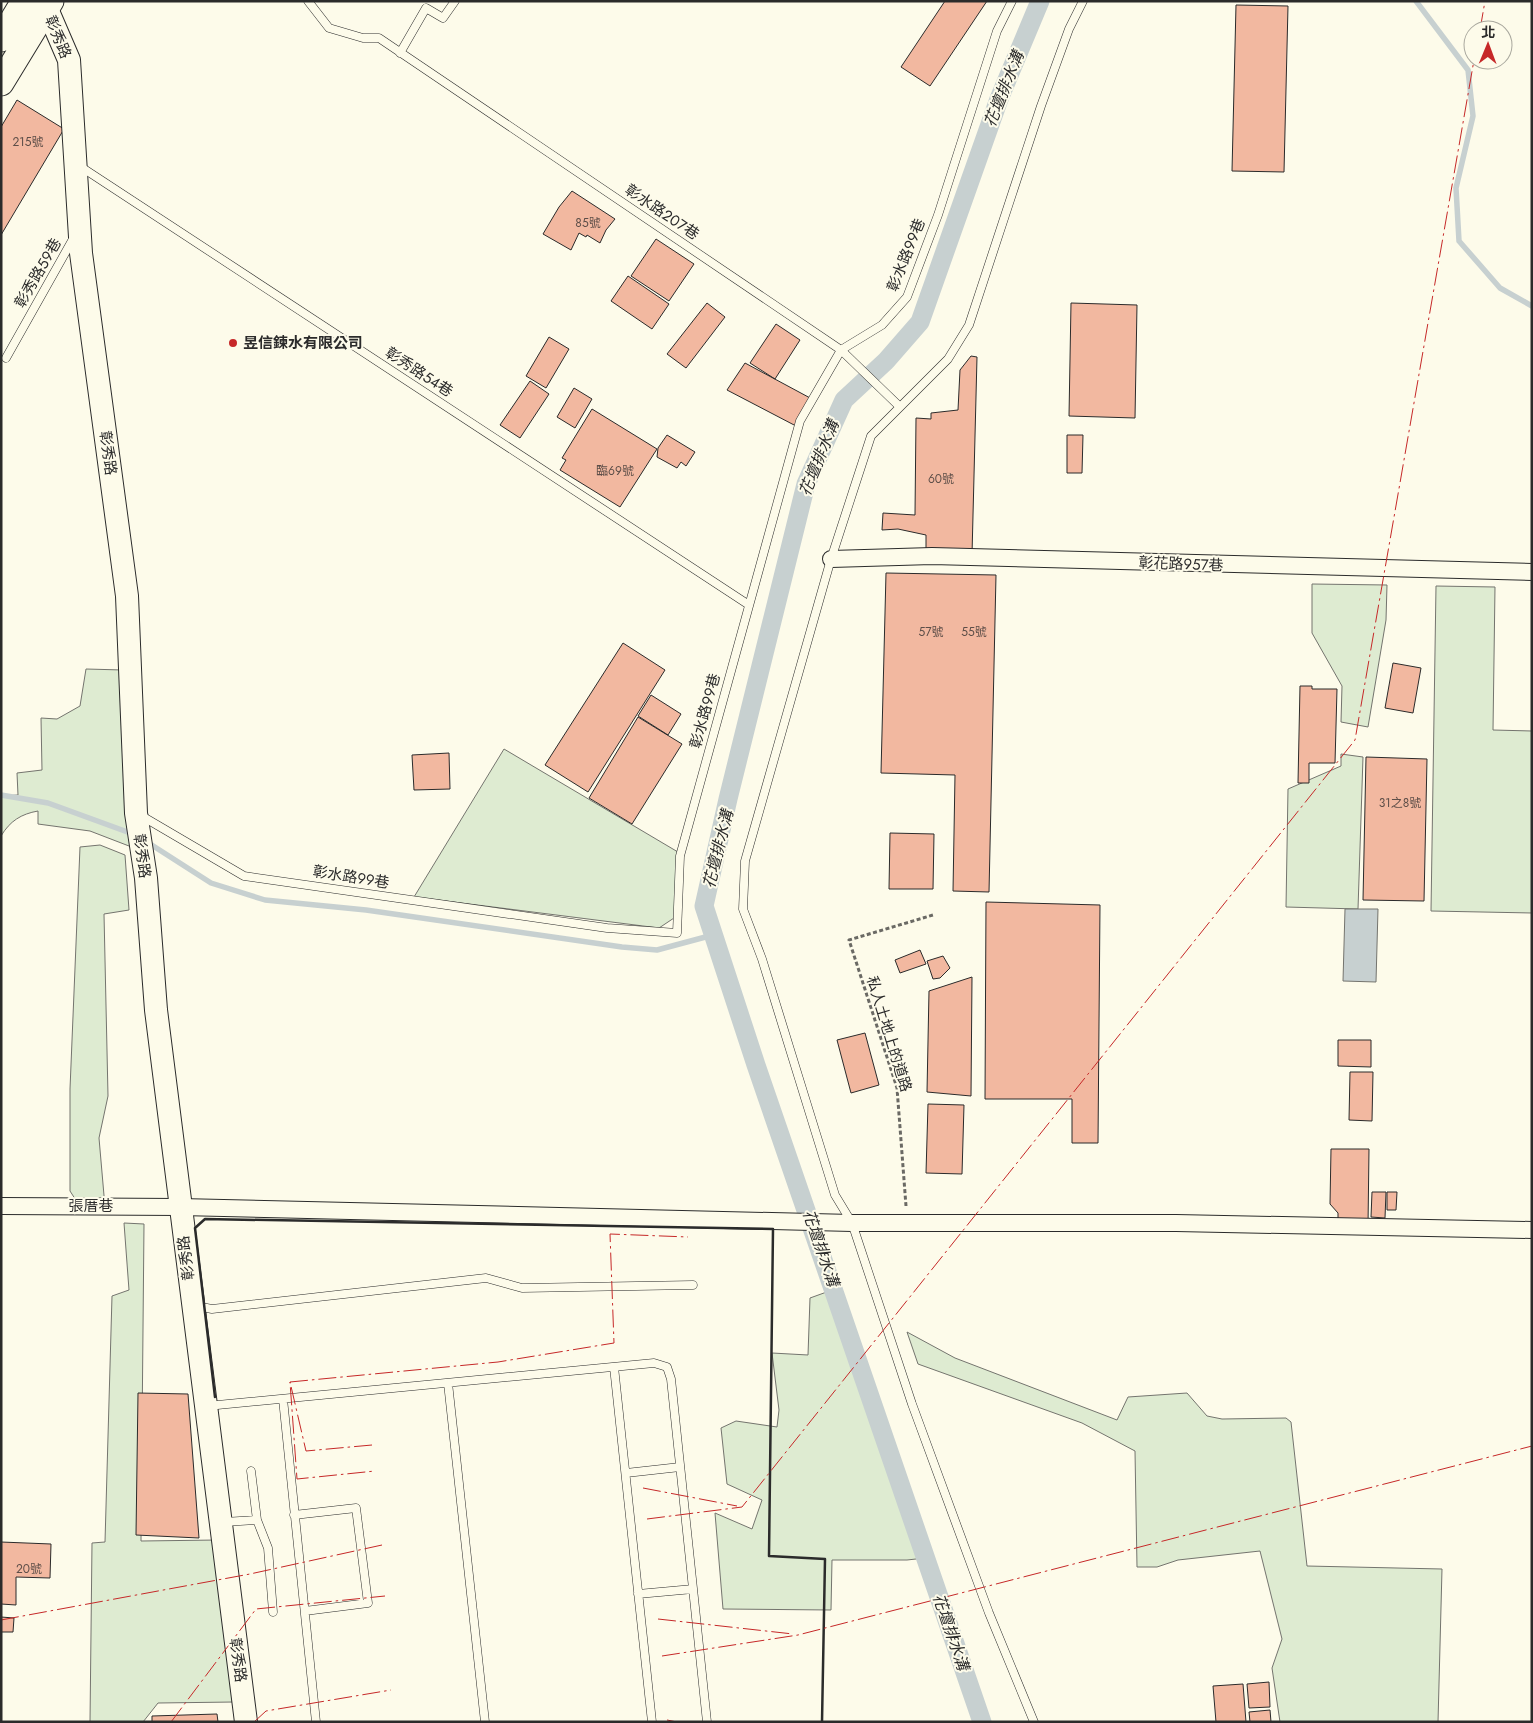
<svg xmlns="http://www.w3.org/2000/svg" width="1533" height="1723" font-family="Jost,'Noto Sans TC',sans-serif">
<rect width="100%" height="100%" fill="#fdfbea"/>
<path fill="#deebd1" stroke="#74746e" d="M 1312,584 L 1387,585 L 1386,620 L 1368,727 L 1341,722 L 1342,686 L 1312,633 Z
M 1436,586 L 1495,587 L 1493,730 L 1532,731 L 1532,913 L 1431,911 Z
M 86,669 L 123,670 L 142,851 L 90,831 L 38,824 L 38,811 C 21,814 10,821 1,836 L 1,796 L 18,795 L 17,773 L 42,770 L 41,718 L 57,719 L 80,706 Z
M 504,749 L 683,855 L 674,918 L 659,928 L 414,897 Z
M 1341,754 L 1363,757 L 1358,909 L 1286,907 L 1288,789 L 1341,766 Z
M 100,845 L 125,855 L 129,910 L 104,914 L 108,1096 L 99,1138 L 105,1207 L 79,1205 L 70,1191 L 70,1089 L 80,847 Z
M 124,1223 L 144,1224 L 141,1541 L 217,1540 L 234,1702 L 158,1703 L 143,1722 L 90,1722 L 92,1543 L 105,1542 L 112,1296 L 129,1290 Z
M 835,1289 L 934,1557 L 907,1560 L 832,1560 L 831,1610 L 723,1609 L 715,1513 L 752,1529 L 762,1500 L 727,1484 L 721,1428 L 736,1421 L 777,1427 L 779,1410 L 772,1353 L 808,1355 L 810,1298 Z
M 907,1332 L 955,1358 L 1117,1420 L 1128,1397 L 1187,1393 L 1207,1416 L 1222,1419 L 1286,1418 L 1291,1422 L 1307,1566 L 1442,1569 L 1438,1722 L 1280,1722 L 1272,1668 L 1282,1639 L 1260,1551 L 1178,1560 L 1157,1567 L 1137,1567 L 1135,1451 L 1082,1423 L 918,1364 Z"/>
<path fill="#c7d0d0" stroke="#74746e" d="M 1345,909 L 1378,909 L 1376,982 L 1343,981 Z"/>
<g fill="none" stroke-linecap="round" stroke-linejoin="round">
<path stroke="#c7d0d0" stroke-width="5.5" d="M 1416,1 L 1468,70 L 1473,116 L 1456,188 L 1459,241 L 1500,288 L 1532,306
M 1,795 L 48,803 L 133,834
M 147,842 L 211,883 L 265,900 L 366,910 L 622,947 L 657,950 L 713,935"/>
<path stroke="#c7d0d0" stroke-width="19" d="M 982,1722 L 756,1065 L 704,906 L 728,799 L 806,484 L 844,400 L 886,361 L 920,322 L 999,99 L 1040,1"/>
</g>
<path fill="#f2b8a0" stroke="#2b2b2b" d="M 945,1 L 987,1 L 930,86 L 901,67 Z
M 1236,5 L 1288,6 L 1284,172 L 1232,171 Z
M 17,100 L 64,129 L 1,235 L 1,127 Z
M 572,191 L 615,219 L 606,230 L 600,243 L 587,235 L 586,237 L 579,233 L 571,250 L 543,234 L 559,207 Z
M 656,239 L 694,264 L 669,301 L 631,276 Z
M 628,276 L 669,304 L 652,329 L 611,301 Z
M 707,303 L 725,317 L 686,368 L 667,354 Z
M 1071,303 L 1137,305 L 1135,418 L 1069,416 Z
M 776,324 L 800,340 L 775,379 L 750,363 Z
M 549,337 L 569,349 L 546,388 L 526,376 Z
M 971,356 L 977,357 L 972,555 L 926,555 L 926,535 L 898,529 L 882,530 L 883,513 L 915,515 L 916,418 L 931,419 L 931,413 L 958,410 L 960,370 Z
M 745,363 L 812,399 L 796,426 L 727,390 Z
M 530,381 L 549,394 L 520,438 L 500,425 Z
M 574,388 L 592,399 L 575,428 L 557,417 Z
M 592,409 L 657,449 L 620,507 L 560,470 L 566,460 L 562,458 Z
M 667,435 L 695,452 L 686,466 L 681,462 L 677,468 L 657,457 L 658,448 Z
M 1067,435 L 1083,435 L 1082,473 L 1067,473 Z
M 886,573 L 996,575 L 989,892 L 953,891 L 955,775 L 881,773 Z
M 623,643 L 665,670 L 588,792 L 545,765 Z
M 1393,663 L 1421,668 L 1413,713 L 1385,708 Z
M 1300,686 L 1312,686 L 1312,689 L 1337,689 L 1335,763 L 1309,763 L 1309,783 L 1298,783 Z
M 651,695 L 681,714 L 668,735 L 638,716 Z
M 638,717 L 682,744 L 632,824 L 589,798 Z
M 449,753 L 450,789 L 414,790 L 412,755 Z
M 1366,757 L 1427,759 L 1424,901 L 1363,900 Z
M 890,833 L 934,834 L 933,889 L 889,889 Z
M 986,902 L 1100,905 L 1098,1143 L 1072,1143 L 1072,1099 L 985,1099 Z
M 920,950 L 926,964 L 900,973 L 895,960 Z
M 943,956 L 950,968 L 940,978 L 933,979 L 927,961 Z
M 972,977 L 971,1096 L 927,1092 L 929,991 Z
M 865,1033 L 879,1085 L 851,1093 L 837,1040 Z
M 1338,1040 L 1371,1040 L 1371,1067 L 1338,1066 Z
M 1350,1072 L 1373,1072 L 1372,1121 L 1349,1120 Z
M 928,1104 L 964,1105 L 962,1174 L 926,1173 Z
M 1331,1149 L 1369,1149 L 1368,1226 L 1338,1225 L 1338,1213 L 1330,1204 Z
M 1372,1192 L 1386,1192 L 1385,1218 L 1371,1217 Z
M 1387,1192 L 1397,1192 L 1396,1210 L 1387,1210 Z
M 138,1393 L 188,1394 L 199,1538 L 136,1535 Z
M 1,1542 L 51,1544 L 50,1578 L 16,1577 L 16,1605 L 1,1604 Z
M 1,1617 L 14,1618 L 13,1632 L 1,1632 Z
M 1269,1682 L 1270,1707 L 1249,1708 L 1247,1684 Z
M 1243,1684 L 1246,1722 L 1216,1722 L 1213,1686 Z
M 1270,1710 L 1271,1722 L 1250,1722 L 1249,1712 Z
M 217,1714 L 218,1722 L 152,1722 L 152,1716 Z"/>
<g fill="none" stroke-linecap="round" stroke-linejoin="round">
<g stroke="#2b2b2b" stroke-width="9">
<path id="lane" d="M 308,1 L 329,28 L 363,38 L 379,38 L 841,350 L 899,406
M 400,53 L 426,8 L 443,18 L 455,1
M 78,165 L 749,605
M 6,358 L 73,239
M 140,815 L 244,876 L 607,928 L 677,933 L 680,856 L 800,421 L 841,350 L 882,325 L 907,297 L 938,215 L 997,31 L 1012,1
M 196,1306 L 212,1309 L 486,1278 L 522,1288 L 693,1285
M 614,1367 L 652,1722
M 448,1383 L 485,1722
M 283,1399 L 316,1722
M 207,1406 L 654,1363 L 667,1367 L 671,1379 L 707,1722
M 626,1473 L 680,1467
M 294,1515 L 356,1508 L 368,1603 L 305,1611
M 257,1520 L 268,1548 L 273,1612
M 224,1522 L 257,1520 L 251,1471
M 638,1594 L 693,1589
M 1034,1722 L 989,1613 L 912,1404 L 852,1223 L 835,1195 L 762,959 L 743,909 L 745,861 L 831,559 L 871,436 L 948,359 L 969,325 L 1041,106 L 1069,29 L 1083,1"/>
</g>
<g stroke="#2b2b2b" stroke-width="18">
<path id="street" d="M 831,559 L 932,556 L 1532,572
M 1,1206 L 180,1207 L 852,1223 L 1176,1223 L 1532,1230"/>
</g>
<g stroke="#2b2b2b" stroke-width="24">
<path id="secondary" d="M 32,2 L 47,9 L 69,60 L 81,253 L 127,596 L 136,813 L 146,878 L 156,1010 L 246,1722"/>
</g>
<g stroke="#2b2b2b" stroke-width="27">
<path id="primary" d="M 1,39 L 24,1
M 1,83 L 51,1"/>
</g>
<path stroke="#6a6964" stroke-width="3" stroke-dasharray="4 2.5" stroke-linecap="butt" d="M 906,1206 L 897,1088 L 849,940 L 933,915"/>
<use href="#lane" stroke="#fdfbea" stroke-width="8"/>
<use href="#street" stroke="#fdfbea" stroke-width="16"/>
<use href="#secondary" stroke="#fdfbea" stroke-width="22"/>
<use href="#primary" stroke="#fdfbea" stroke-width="25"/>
<path stroke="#2b2b2b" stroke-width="2.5" d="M 215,1397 L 195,1228 L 205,1219 L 773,1229 L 769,1556 L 825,1559 L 822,1722"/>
<path stroke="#c62828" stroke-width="1" stroke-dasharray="18 4 2.5 4" stroke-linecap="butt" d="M 1480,30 L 1485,1
M 290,1382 L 498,1362 L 614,1343 L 610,1234 L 688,1237
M 372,1445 L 306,1451 L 290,1382 L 297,1479 L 375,1471
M 643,1488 L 737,1506
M 647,1519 L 742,1507 L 1355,740 L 1474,60
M 658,1619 L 793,1634
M 1,1620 L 250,1574 L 382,1545
M 662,1656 L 798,1635 L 1532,1446
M 667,1720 L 677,1722
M 171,1722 L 256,1609 L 385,1596
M 254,1722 L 266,1711 L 391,1690"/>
</g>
<circle fill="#c62828" stroke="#fdfbea" stroke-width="2" cx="233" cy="343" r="5"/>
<g text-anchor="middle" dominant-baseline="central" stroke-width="4" stroke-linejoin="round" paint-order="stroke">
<g font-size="12" fill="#5d4e48">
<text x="28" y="142">215號</text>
<text x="588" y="223">85號</text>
<text x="615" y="471">臨69號</text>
<text x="941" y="479">60號</text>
<text x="931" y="632">57號</text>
<text x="974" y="632">55號</text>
<text x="1400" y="803">31之8號</text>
<text x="29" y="1569">20號</text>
</g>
<g font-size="15" fill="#2b2b2b" stroke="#fdfbea">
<text transform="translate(58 37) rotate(68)">彰秀路</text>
<text transform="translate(662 212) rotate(34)">彰水路207巷</text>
<text transform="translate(906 255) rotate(-68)">彰水路99巷</text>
<text transform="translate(38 273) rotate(-60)">彰秀路59巷</text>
<text transform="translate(419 372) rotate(33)">彰秀路54巷</text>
<text transform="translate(108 453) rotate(82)">彰秀路</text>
<text transform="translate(1181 564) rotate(2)">彰花路957巷</text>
<text transform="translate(705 711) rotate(-75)">彰水路99巷</text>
<text transform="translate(142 856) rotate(82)">彰秀路</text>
<text transform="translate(351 877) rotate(9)">彰水路99巷</text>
<text transform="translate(889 1034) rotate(73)">私人土地上的道路</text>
<text x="91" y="1206">張厝巷</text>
<text transform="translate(186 1258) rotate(-97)">彰秀路</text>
<text transform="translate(238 1660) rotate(82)">彰秀路</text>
</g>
<g font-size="15" font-weight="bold" fill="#2b2b2b" stroke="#fdfbea" text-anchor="start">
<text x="243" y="343">昱信鍊水有限公司</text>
</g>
<g font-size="16" font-style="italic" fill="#2b2b2b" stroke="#fdfbea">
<text transform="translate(1004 89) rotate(-68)">花壇排水溝</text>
<text transform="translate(819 458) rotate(-68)">花壇排水溝</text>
<text transform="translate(718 849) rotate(-76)">花壇排水溝</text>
<text transform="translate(821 1248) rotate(71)">花壇排水溝</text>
<text transform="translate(951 1632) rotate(71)">花壇排水溝</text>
</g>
</g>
<rect width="1533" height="1723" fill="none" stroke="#2b2b2b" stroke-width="5"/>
<g transform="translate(1488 45) rotate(1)"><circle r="24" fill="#fdfbea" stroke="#a9a89e"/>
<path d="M0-4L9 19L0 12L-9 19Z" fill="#c62828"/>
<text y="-8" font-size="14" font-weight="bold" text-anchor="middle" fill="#2b2b2b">北</text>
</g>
</svg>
